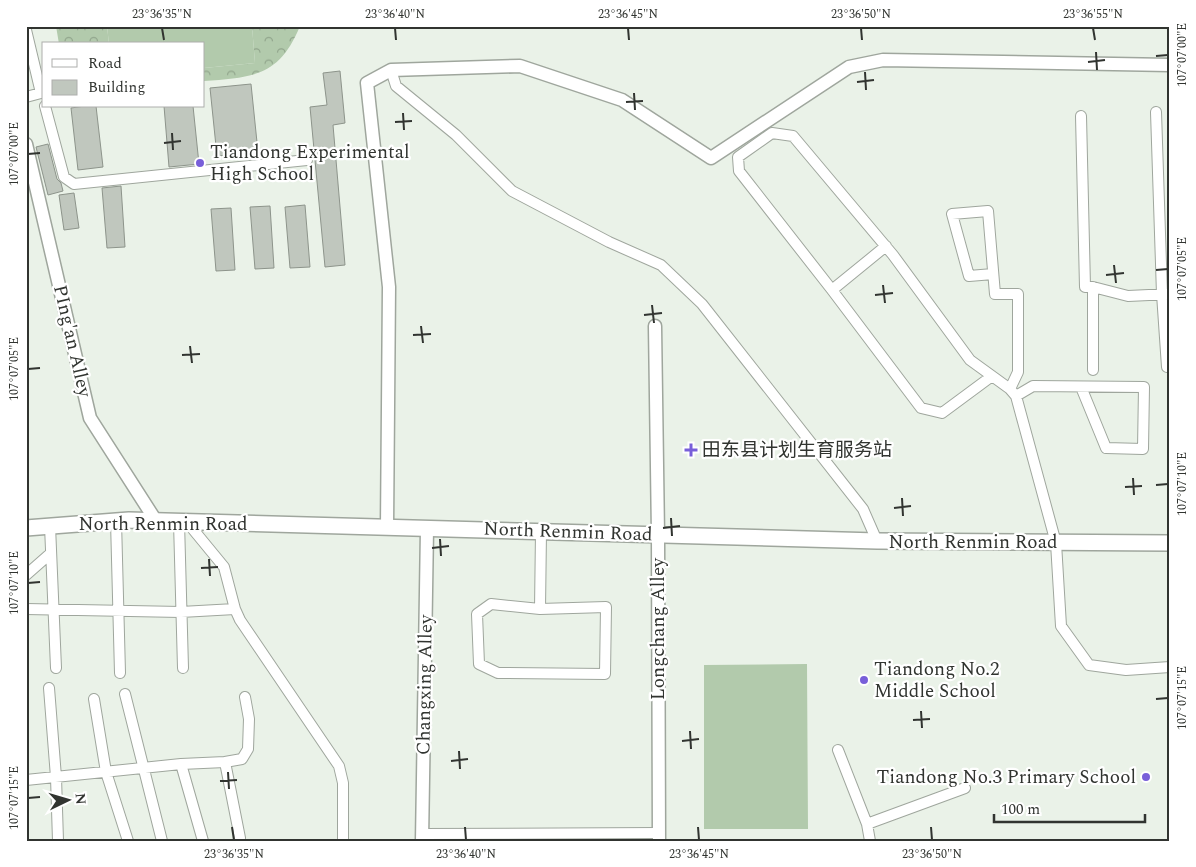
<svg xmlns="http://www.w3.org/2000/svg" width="1196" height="867" font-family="Spectral,'Noto Sans SC',serif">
<defs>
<pattern id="park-crowns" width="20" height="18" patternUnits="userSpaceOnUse" patternTransform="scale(1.25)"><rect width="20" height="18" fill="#b2caac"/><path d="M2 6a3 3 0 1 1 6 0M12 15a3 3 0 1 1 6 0" fill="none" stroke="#91a58c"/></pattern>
</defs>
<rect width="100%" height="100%" fill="#eaf2e8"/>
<path fill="url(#park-crowns)" d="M 56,26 L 107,26 L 109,44 L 59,44 Z
M 252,26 L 300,26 C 279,77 253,77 204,81 L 204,68 L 255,63 Z"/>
<path fill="#b2caac" d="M 107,26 L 252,26 L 255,63 L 204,68 L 204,44 L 109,44 Z
M 807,664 L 808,829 L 704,829 L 704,665 Z"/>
<path fill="#c0c7be" stroke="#8d948b" d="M 340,71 L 345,123 L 333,125 L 345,265 L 325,267 L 310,107 L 327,105 L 323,73 Z
M 251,84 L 258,152 L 217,156 L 210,88 Z
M 85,106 L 96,106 L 103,167 L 78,170 L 71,108 Z
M 164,106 L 193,106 L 199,164 L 169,167 Z
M 48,144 L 57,179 L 61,183 L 63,191 L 48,195 L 36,147 Z
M 121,186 L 125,247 L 107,248 L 102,188 Z
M 74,193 L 79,228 L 64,230 L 59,195 Z
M 305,205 L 310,267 L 290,268 L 285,207 Z
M 270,206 L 274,268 L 255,269 L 250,207 Z
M 231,208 L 235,270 L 216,271 L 211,209 Z"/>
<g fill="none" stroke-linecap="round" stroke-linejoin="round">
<g stroke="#9fa69d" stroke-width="12">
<path id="minor" d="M 26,30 L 41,93 L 26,97
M 391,70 L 396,86 L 456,135 L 512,191 L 609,242 L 661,265 L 702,304 L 863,509 L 877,541
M 45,106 L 64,177 L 74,184 L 307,160
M 1156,112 L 1162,294 L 1167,367
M 1081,116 L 1085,287 L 1093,287 L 1128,296 L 1170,294
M 993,274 L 969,276 L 952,214 L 988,211 L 995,294 L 1018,294 L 1018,372 L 1010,389
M 1093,287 L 1093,370
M 832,290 L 886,246
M 992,376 L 942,413 L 921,408 L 832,290 L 739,171 L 738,157 L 772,133 L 793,136 L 893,255 L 970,360 L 1010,389 L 1016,396 L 1056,543 L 1061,626 L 1089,665 L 1126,670 L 1170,667
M 1016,396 L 1033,386 L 1144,387 L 1143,449 L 1106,448 L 1081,387
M 116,521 L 120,673
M 179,522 L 183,668
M 187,522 L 224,567 L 235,609 L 240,620 L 339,766 L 343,783 L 343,841
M 50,526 L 56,668
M 26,575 L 51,553
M 26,609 L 181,612 L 235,609
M 540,609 L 491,604 L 477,614 L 479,664 L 498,673 L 605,674 L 606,607 L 540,609 L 541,532
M 49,688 L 56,777 L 58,841
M 125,694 L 162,841
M 94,699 L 106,772 L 128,841
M 838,750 L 867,824 L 870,841
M 225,762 L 240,838
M 181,764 L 225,762 L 242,759 L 248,749 L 249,719 L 245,697
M 26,780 L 181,764 L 203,841
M 867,824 L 965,788
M 422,834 L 659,833"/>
</g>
<g stroke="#9fa69d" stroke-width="15">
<path id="tertiary" d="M 26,144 L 90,418 L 156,521
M 655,326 L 658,535 L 659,841
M 387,527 L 389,287 L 367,83 L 391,70 L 520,66 L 622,100 L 711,158 L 849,67 L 883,60 L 1170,65
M 422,841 L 427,529"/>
</g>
<g stroke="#9fa69d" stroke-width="18">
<path id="secondary" d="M 26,528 L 129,520 L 877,541 L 1170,543"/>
</g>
<use href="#minor" stroke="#fff" stroke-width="10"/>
<use href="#tertiary" stroke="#fff" stroke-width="12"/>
<use href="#secondary" stroke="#fff" stroke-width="15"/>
</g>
<path fill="none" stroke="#313430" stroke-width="2" d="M 162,28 L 164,40M 395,28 L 396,40M 628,28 L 629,40M 861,28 L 862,40M 1093,28 L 1095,40M 1096,52 L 1097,70M 1156,56 L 1168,55M 1088,62 L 1105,60M 865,72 L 866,90M 857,82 L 874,80M 634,93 L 635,110M 626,102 L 643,101M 403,113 L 404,130M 395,122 L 412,121M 172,133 L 173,150M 164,143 L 181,141M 28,154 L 40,153M 1114,265 L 1116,283M 1156,270 L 1168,269M 1106,275 L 1124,273M 883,285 L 885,303M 875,295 L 893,293M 652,305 L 654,323M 644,315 L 662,313M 421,326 L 423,343M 413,335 L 431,334M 190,346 L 192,363M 182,355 L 200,354M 28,369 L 40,368M 1133,478 L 1134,495M 1156,485 L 1168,484M 1125,487 L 1142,486M 902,498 L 903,516M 894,508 L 911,506M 671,518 L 672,536M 663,528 L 680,526M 440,539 L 441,556M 432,548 L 449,546M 209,559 L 210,576M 201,568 L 218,567M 28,583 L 40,582M 1156,699 L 1168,698M 921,711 L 922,728M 913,720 L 930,719M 690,731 L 691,749M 682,741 L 699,739M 459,751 L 460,769M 451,761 L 468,759M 228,772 L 229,789M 220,781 L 237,780M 28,798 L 40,797M 232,827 L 234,840M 465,827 L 466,840M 698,827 L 699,840M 931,827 L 932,840"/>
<g fill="#785fd9" stroke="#fff" stroke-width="2">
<circle cx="200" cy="163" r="5"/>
<path d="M688.5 442.5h5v5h5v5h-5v5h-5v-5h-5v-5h5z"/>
<circle cx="864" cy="680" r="5"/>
<circle cx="1146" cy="777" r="5"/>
</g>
<g text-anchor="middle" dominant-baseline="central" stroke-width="4.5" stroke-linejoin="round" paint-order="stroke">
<g font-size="19" fill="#313430" stroke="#fff" text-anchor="start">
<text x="210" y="152">Tiandong Experimental<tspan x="210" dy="22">High School</tspan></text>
<text x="702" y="450">田东县计划生育服务站</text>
<text x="874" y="669">Tiandong No.2<tspan x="874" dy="22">Middle School</tspan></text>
<text x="1136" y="777" text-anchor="end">Tiandong No.3 Primary School</text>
</g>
<g font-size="19" fill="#313430" stroke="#fff">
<text transform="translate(72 341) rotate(77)">PIng'an Alley</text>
<text x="163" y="524">North Renmin Road</text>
<text transform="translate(568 532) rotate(2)">North Renmin Road</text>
<text x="973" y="542">North Renmin Road</text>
<text transform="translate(658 629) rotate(-90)">Longchang Alley</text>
<text transform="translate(425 685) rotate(-89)">Changxing Alley</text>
</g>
</g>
<rect width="1196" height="867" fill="none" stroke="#ffffff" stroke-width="55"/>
<rect x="42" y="42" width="162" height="65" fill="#ffffff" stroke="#adaeac"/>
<rect x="52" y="59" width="25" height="8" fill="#ffffff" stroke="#adaeac"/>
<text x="88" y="68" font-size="15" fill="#313430">Road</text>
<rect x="52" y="80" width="25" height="15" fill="#c0c7be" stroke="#adaeac"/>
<text x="88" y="92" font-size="15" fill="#313430">Building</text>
<g transform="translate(68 800) rotate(85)" stroke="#ffffff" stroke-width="4" paint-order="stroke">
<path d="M0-4L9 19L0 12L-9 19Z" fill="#313430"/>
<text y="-8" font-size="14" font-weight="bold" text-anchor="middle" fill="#313430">N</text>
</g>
<path d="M994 814v8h151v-8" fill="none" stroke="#313430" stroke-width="2.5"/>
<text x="1001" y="814" font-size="15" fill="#313430" stroke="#ffffff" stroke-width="4" paint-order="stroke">100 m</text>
<rect x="28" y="28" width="1140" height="812" fill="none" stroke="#313430" stroke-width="2"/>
<g font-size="12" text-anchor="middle" fill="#313430">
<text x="162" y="18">23°36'35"N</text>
<text x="395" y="18">23°36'40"N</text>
<text x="628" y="18">23°36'45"N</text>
<text x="861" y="18">23°36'50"N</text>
<text x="1093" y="18">23°36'55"N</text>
<text transform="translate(1182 55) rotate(-90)" y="4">107°07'00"E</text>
<text transform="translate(14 154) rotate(-90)" y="4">107°07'00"E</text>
<text transform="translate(1182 269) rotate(-90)" y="4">107°07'05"E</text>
<text transform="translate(14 369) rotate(-90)" y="4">107°07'05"E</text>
<text transform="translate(1182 484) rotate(-90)" y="4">107°07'10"E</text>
<text transform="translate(14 583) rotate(-90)" y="4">107°07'10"E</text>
<text transform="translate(1182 698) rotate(-90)" y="4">107°07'15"E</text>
<text transform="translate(14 798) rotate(-90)" y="4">107°07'15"E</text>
<text x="234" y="858">23°36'35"N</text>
<text x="466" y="858">23°36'40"N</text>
<text x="699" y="858">23°36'45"N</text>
<text x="932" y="858">23°36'50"N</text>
</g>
</svg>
